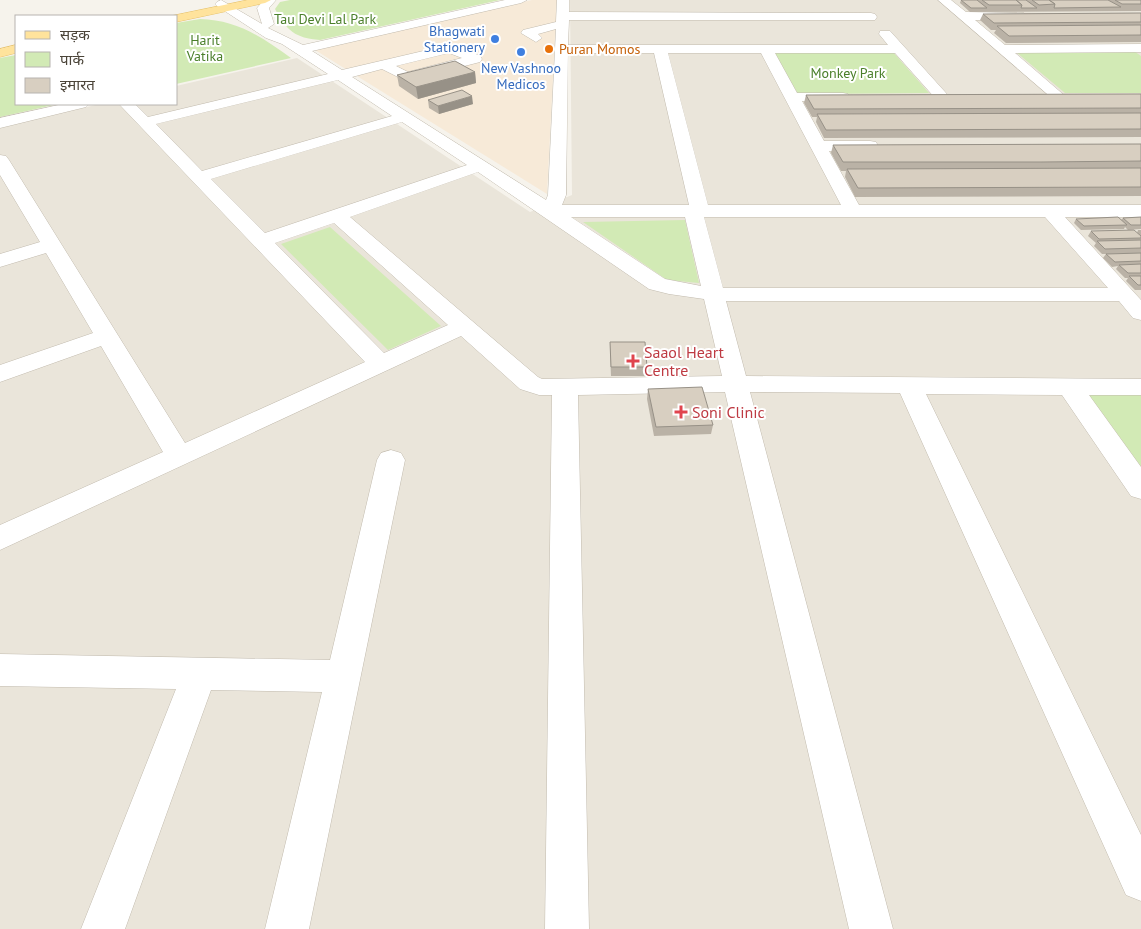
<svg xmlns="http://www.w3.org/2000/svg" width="1141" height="929" font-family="'PT Sans','Noto Sans Devanagari',sans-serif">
<rect width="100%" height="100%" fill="#f6f3ec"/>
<path fill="#eae5da" d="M 570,0 L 1141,0 L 1141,929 L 0,929 L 0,127 L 100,104 L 176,104 L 176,86 L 297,58 L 530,212 L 572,195 Z"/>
<path fill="#f7ead8" d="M 532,0 L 557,0 L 547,194 L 315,50 Z"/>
<path fill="#d2eab5" d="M 290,0 L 500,0 L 320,40 C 295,38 287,31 275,9 L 280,2 Z
M 200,19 C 237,20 262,37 291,58 L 176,84 L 176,23 Z
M 1134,51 L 1141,56 L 1141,93 L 1065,93 L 1016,52 Z
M 893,52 L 929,93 L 798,94 L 774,53 Z
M 16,55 L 16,104 L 58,104 L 0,117 L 0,58 Z
M 685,220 L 699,283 L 667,280 L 583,222 Z
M 330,227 L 441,326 L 388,350 L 281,244 Z
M 1084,394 L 1141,394 L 1141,475 Z"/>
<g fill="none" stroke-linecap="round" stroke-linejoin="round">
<g stroke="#c2bbae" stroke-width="1">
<path id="minor" d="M 221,0 L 262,24 L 257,8 L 264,0 L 276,0 L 269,8 L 274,24 L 268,28 L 303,45 L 505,0 L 527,0 L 521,3 L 312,51 L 342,70 L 449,45 L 459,46 L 480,56 L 482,59 L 480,62 L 406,81 L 382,69 L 352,77 L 546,200 L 548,195 L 556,29 L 538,34 L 542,38 L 536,42 L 521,33 L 523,30 L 556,22 L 557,0 L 569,0 L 569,12 L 871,13 L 875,14 L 877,17 L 875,20 L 569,20 L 568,45 L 888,45 L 879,34 L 880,31 L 890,31 L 946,93 L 948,96 L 946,99 L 936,99 L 895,53 L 775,53 L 797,93 L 843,93 L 848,94 L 850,97 L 848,100 L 843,101 L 802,101 L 824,141 L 870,141 L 876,142 L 878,146 L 876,150 L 870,151 L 829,151 L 859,205 L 1141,205 L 1141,217 L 1065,217 L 1141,300 L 1141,320 L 1133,318 L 1119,301 L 726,301 L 746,376 L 1141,379 L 1141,395 L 1089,395 L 1141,467 L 1141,499 L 1131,496 L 1062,395 L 926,394 L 1141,835 L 1141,901 L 1126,895 L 900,393 L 750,392 L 893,929 L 849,929 L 725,392 L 578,395 L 589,929 L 545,929 L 552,395 L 539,395 L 520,389 L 461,336 L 0,550 L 0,525 L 163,452 L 101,346 L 0,382 L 0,365 L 93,333 L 46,253 L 0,267 L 0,254 L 40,242 L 0,175 L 0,155 L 6,156 L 9,160 L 185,443 L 365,362 L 119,104 L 135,104 L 148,117 L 328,74 L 282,44 L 266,38 L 217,6 L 215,4 L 217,2 ZM 449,53 L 462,58 L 408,72 L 396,66 ZM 568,53 L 654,53 L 689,205 L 562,205 L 566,195 ZM 668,53 L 761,53 L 841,205 L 708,205 ZM 338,80 L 392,116 L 202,171 L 156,124 ZM 402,122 L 467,165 L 265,233 L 211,179 ZM 478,172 L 649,289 L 669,294 L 704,299 L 722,376 L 542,379 L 538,377 L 350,217 ZM 571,217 L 685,217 L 701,286 L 665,279 ZM 704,217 L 1045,217 L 1108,288 L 723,288 ZM 334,223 L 448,325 L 384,353 L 275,243 Z
M 938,0 L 951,0 L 966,12 L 1024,13 L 1026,16 L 1024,19 L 1020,20 L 975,20 L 1005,45 L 1141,44 L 1141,52 L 1015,53 L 1065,96 L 1063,99 L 1053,99 Z
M 63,104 L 89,104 L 86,107 L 0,128 L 0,118 Z
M 391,450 L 401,453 L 405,460 L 309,929 L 265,929 L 322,692 L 211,690 L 125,929 L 81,929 L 176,689 L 0,686 L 0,654 L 330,660 L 377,460 L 381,453 Z"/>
</g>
<g stroke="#e6c16a" stroke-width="1">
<path id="major" d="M 248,0 L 271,0 L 265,3 L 176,22 L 176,16 L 171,16 Z
M 16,45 L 16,53 L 0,57 L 0,49 Z"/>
</g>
<use href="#minor" fill="#fff" fill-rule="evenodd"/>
<use href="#major" fill="#ffe39c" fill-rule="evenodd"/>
</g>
<path fill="#bab2a6" d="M 956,0 L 1141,0 L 1141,11 L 970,12 L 960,3 L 961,0 Z
M 1141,13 L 1141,42 L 1006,43 L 994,33 L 996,30 L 991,30 L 980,20 L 983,14 Z
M 475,72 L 476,83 L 418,99 L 399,86 L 397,75 Z
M 1141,94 L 1141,137 L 824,138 L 816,122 L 817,117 L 812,117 L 804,103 L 806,95 Z
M 428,100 L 473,104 L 439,114 L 429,108 Z
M 1141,144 L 1141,196 L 855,197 L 845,177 L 846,171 L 841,171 L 831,153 L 833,145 Z
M 1141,217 L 1141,229 L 1128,230 L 1125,227 L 1124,229 L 1081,230 L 1074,223 L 1076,219 L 1121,220 L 1123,218 Z
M 1138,230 L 1141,230 L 1141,290 L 1135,290 L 1126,281 L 1128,278 L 1125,278 L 1116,269 L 1118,266 L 1112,267 L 1103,258 L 1106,254 L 1102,254 L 1094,246 L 1096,243 L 1088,236 L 1091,231 L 1137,233 Z
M 610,342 L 647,367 L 646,376 L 611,376 L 610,352 Z
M 648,389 L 713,425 L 711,434 L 654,436 L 647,399 Z"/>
<path fill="#979187" d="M 475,72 L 476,83 L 418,99 L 416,87 Z
M 472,96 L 473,104 L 439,114 L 438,106 Z"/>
<path fill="#d8cfc1" stroke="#979187" d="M 961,0 L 977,0 L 987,8 L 971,8 Z
M 982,0 L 1016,0 L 1022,5 L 989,5 Z
M 1016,0 L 1026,0 L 1037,8 L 1021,8 L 1022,5 Z
M 1032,0 L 1049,0 L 1055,4 L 1039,5 Z
M 1049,0 L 1108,0 L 1121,7 L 1054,8 L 1055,4 Z
M 1115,0 L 1141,0 L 1141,4 L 1122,4 Z
M 1141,13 L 1141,22 L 994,23 L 983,14 Z
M 1141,25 L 1141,35 L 1009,36 L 997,26 Z
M 455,61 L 475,72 L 416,87 L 397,75 Z
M 462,90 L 472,96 L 438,106 L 428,100 Z
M 1141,94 L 1141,108 L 814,109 L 806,95 Z
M 1141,113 L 1141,129 L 826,130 L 817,114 Z
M 1141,144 L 1141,161 L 1041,162 L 843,162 L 833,145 Z
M 1141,168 L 1141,187 L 858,188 L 847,169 Z
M 1118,217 L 1127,225 L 1084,226 L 1076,219 Z
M 1141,217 L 1141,225 L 1131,225 L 1123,218 Z
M 1134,230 L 1141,236 L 1141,238 L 1099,239 L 1091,231 Z
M 1141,240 L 1141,248 L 1105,249 L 1097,241 Z
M 1141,253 L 1141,261 L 1115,262 L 1106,254 Z
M 1141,264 L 1141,273 L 1128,273 L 1119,265 Z
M 1129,276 L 1141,276 L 1141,285 L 1138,285 Z
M 610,342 L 645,342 L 647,367 L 611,367 Z
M 702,387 L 713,425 L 656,427 L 648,389 Z"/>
<g fill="#3f7fe0" stroke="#fff" stroke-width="2">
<circle cx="495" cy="39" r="5"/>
<circle cx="521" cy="52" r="5"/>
</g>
<circle fill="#e8710a" stroke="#fff" stroke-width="2" cx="549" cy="49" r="5"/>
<g fill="#e0444e" stroke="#fff" stroke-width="2">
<path d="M630.5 353.5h5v5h5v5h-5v5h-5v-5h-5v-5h5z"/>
<path d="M678.5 404.5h5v5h5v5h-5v5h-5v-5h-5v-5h5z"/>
</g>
<g text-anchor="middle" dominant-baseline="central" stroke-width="4" stroke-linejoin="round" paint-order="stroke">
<g font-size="14" fill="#4a7f2a" stroke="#fff">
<text x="325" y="19">Tau Devi Lal Park</text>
<text x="205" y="40">Harit<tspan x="205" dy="16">Vatika</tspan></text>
<text x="848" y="73">Monkey Park</text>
</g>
<g font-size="14" fill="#366cbe" stroke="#fff" text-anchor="end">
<text x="485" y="31">Bhagwati<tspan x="485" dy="16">Stationery</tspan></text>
<text x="521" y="68" text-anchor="middle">New Vashnoo<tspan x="521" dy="16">Medicos</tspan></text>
</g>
<g font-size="14" fill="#c56008" stroke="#fff" text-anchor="start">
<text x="559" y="49">Puran Momos</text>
</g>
<g font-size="16" fill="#be3a42" stroke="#fff" text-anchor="start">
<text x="644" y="352">Saaol Heart<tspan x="644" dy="18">Centre</tspan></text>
<text x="692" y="412">Soni Clinic</text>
</g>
</g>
<rect x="15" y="15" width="162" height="90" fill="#ffffff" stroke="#b7b4b0"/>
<rect x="25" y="31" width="25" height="8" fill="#ffe39c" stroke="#b7b4b0"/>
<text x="60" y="40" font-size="15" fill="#4b4439">सड़क</text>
<rect x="25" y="52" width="25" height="15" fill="#d2eab5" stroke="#b7b4b0"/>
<text x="60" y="65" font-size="15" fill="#4b4439">पार्क</text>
<rect x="25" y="78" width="25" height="15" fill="#d8cfc1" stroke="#b7b4b0"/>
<text x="60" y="90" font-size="15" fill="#4b4439">इमारत</text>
</svg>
